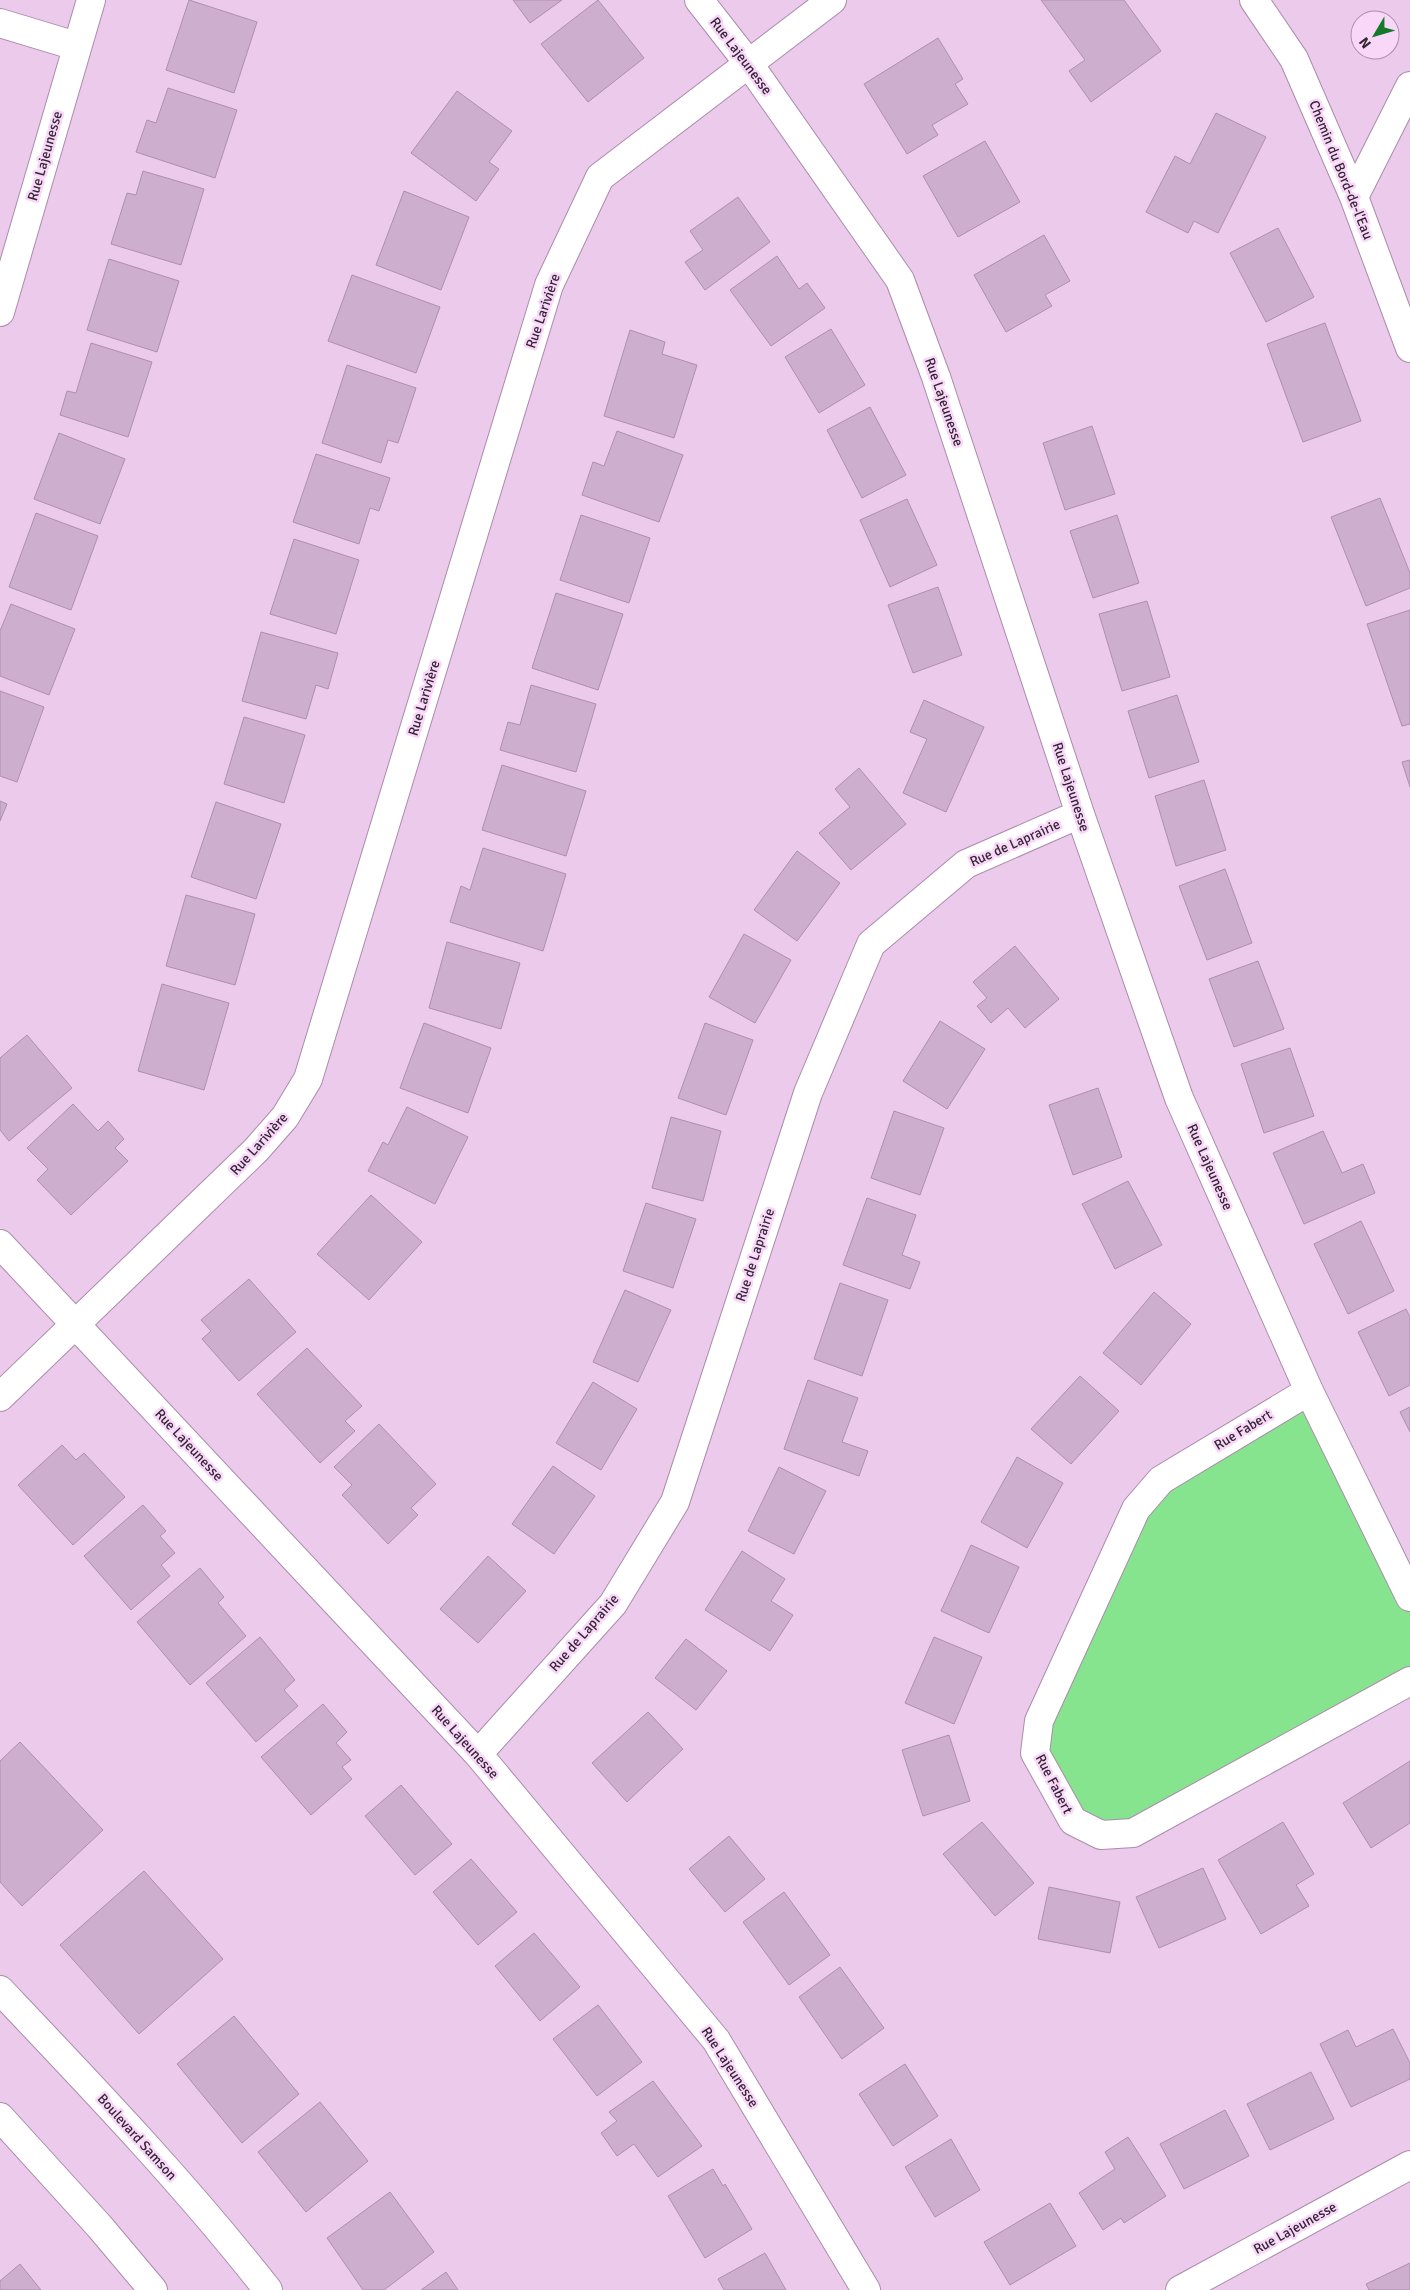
<svg xmlns="http://www.w3.org/2000/svg" width="1410" height="2290" font-family="Signika,sans-serif">
<rect width="100%" height="100%" fill="#ebcaeb"/>
<path fill="#86e38e" d="M 1309,1391 L 1410,1597 L 1410,1681 L 1133,1833 L 1073,1821 L 1039,1721 L 1136,1509 Z"/>
<path fill="#ceaecf" stroke="#ae8fae" d="M 189,0 L 257,22 L 234,93 L 166,70 Z
M 513,0 L 562,0 L 530,23 Z
M 598,0 L 644,58 L 588,102 L 541,44 Z
M 1041,0 L 1124,0 L 1161,51 L 1091,102 L 1069,71 L 1085,60 Z
M 938,38 L 963,79 L 955,84 L 968,104 L 932,125 L 938,135 L 907,154 L 864,84 Z
M 168,88 L 237,110 L 215,178 L 136,152 L 147,120 L 156,123 Z
M 457,91 L 512,131 L 489,162 L 499,169 L 476,201 L 411,153 Z
M 1216,113 L 1266,137 L 1218,233 L 1194,221 L 1188,233 L 1146,212 L 1175,156 L 1190,164 Z
M 985,141 L 1020,202 L 958,237 L 923,176 Z
M 143,171 L 204,189 L 181,265 L 111,244 L 127,193 L 136,195 Z
M 404,191 L 469,217 L 441,290 L 376,265 Z
M 738,197 L 770,242 L 705,290 L 685,262 L 703,250 L 690,231 Z
M 1278,228 L 1314,297 L 1266,322 L 1230,253 Z
M 1044,235 L 1070,281 L 1045,295 L 1052,306 L 1006,332 L 974,275 Z
M 777,256 L 799,289 L 807,283 L 825,308 L 771,346 L 730,290 Z
M 109,259 L 179,281 L 157,352 L 87,330 Z
M 352,275 L 440,307 L 416,373 L 328,341 Z
M 1325,323 L 1361,421 L 1303,442 L 1267,344 Z
M 831,329 L 865,385 L 819,413 L 785,357 Z
M 630,330 L 665,342 L 662,354 L 697,365 L 674,438 L 604,416 Z
M 91,343 L 152,362 L 128,437 L 60,415 L 67,391 L 76,393 Z
M 347,365 L 416,388 L 398,443 L 388,440 L 381,463 L 322,443 Z
M 870,407 L 906,475 L 862,498 L 827,430 Z
M 1092,426 L 1115,494 L 1065,510 L 1043,443 Z
M 617,431 L 683,455 L 659,522 L 582,495 L 593,462 L 604,466 Z
M 59,433 L 125,459 L 100,524 L 34,499 Z
M 316,454 L 390,478 L 379,511 L 370,508 L 359,544 L 293,522 Z
M 1380,498 L 1410,573 L 1410,588 L 1366,606 L 1331,517 Z
M 907,499 L 937,565 L 890,587 L 860,520 Z
M 36,513 L 98,536 L 71,610 L 9,587 Z
M 581,515 L 650,538 L 629,603 L 560,580 Z
M 1117,515 L 1139,583 L 1093,598 L 1070,531 Z
M 294,539 L 359,560 L 336,634 L 270,614 Z
M 938,587 L 962,655 L 913,673 L 888,605 Z
M 556,593 L 623,614 L 598,690 L 532,668 Z
M 1147,601 L 1170,677 L 1122,691 L 1099,614 Z
M 11,604 L 75,629 L 49,695 L 0,676 L 0,631 Z
M 1410,610 L 1410,724 L 1402,726 L 1367,624 Z
M 261,632 L 338,653 L 328,689 L 316,685 L 306,719 L 242,701 Z
M 531,685 L 596,704 L 576,772 L 500,750 L 508,722 L 520,725 Z
M 0,691 L 44,707 L 17,782 L 0,776 Z
M 1177,695 L 1199,762 L 1149,778 L 1128,711 Z
M 924,700 L 984,727 L 946,812 L 903,793 L 927,739 L 910,732 Z
M 244,717 L 305,735 L 284,803 L 224,784 Z
M 1410,760 L 1410,787 L 1402,762 Z
M 502,765 L 586,791 L 566,856 L 482,830 Z
M 859,768 L 906,824 L 851,870 L 819,833 L 850,807 L 835,789 Z
M 1204,780 L 1226,850 L 1176,866 L 1155,796 Z
M 0,801 L 7,804 L 0,821 Z
M 216,802 L 281,824 L 256,899 L 191,877 Z
M 483,848 L 566,874 L 543,951 L 450,922 L 461,886 L 470,890 Z
M 797,851 L 840,883 L 797,941 L 754,910 Z
M 1225,869 L 1252,943 L 1207,960 L 1179,886 Z
M 186,895 L 255,914 L 235,985 L 166,966 Z
M 744,934 L 791,960 L 755,1023 L 709,997 Z
M 447,942 L 520,963 L 501,1029 L 429,1008 Z
M 1015,946 L 1059,999 L 1025,1028 L 1008,1008 L 991,1023 L 977,1006 L 987,998 L 973,982 Z
M 1258,961 L 1284,1029 L 1234,1047 L 1209,979 Z
M 162,984 L 229,1003 L 204,1090 L 138,1071 Z
M 940,1021 L 985,1049 L 947,1109 L 903,1081 Z
M 424,1023 L 491,1048 L 468,1113 L 400,1088 Z
M 705,1023 L 753,1040 L 726,1115 L 678,1098 Z
M 27,1035 L 72,1088 L 9,1141 L 0,1130 L 0,1058 Z
M 1290,1048 L 1314,1116 L 1264,1133 L 1241,1064 Z
M 1098,1088 L 1122,1157 L 1073,1175 L 1049,1105 Z
M 73,1104 L 98,1131 L 108,1121 L 124,1139 L 115,1148 L 128,1161 L 71,1215 L 37,1180 L 48,1169 L 27,1148 Z
M 407,1107 L 468,1137 L 435,1204 L 368,1171 L 383,1142 L 388,1145 Z
M 894,1111 L 944,1128 L 920,1195 L 871,1178 Z
M 671,1117 L 721,1131 L 703,1201 L 652,1188 Z
M 1323,1131 L 1342,1173 L 1363,1164 L 1375,1193 L 1304,1224 L 1273,1153 Z
M 1128,1181 L 1162,1245 L 1115,1269 L 1082,1204 Z
M 371,1195 L 422,1242 L 369,1300 L 317,1254 Z
M 867,1198 L 916,1215 L 902,1255 L 920,1262 L 910,1289 L 843,1265 Z
M 646,1203 L 696,1219 L 673,1288 L 623,1271 Z
M 1361,1221 L 1394,1291 L 1348,1314 L 1314,1244 Z
M 249,1279 L 296,1332 L 239,1381 L 202,1339 L 211,1331 L 201,1320 Z
M 840,1283 L 888,1300 L 862,1376 L 814,1359 Z
M 625,1290 L 671,1310 L 638,1382 L 593,1362 Z
M 1154,1292 L 1191,1324 L 1141,1385 L 1103,1353 Z
M 1406,1309 L 1410,1317 L 1410,1385 L 1389,1396 L 1358,1332 Z
M 307,1348 L 362,1406 L 345,1421 L 355,1431 L 320,1463 L 257,1394 Z
M 1080,1376 L 1119,1411 L 1071,1464 L 1031,1429 Z
M 808,1380 L 858,1398 L 842,1442 L 868,1451 L 859,1476 L 784,1449 Z
M 593,1382 L 637,1409 L 601,1470 L 556,1443 Z
M 1410,1407 L 1410,1432 L 1400,1412 Z
M 379,1424 L 436,1484 L 411,1508 L 418,1515 L 388,1544 L 342,1495 L 352,1485 L 334,1467 Z
M 62,1445 L 76,1460 L 84,1453 L 125,1497 L 73,1545 L 18,1485 Z
M 1017,1457 L 1063,1483 L 1027,1548 L 981,1522 Z
M 553,1466 L 595,1496 L 554,1554 L 512,1524 Z
M 779,1467 L 826,1491 L 794,1554 L 748,1531 Z
M 143,1505 L 166,1531 L 160,1536 L 175,1553 L 161,1565 L 170,1576 L 131,1610 L 84,1556 Z
M 971,1545 L 1019,1567 L 989,1633 L 941,1611 Z
M 742,1551 L 785,1579 L 771,1601 L 793,1615 L 770,1651 L 705,1610 Z
M 488,1556 L 526,1591 L 478,1643 L 440,1609 Z
M 200,1568 L 224,1597 L 218,1603 L 246,1636 L 190,1685 L 137,1622 Z
M 260,1637 L 295,1680 L 284,1690 L 298,1706 L 256,1742 L 206,1683 Z
M 934,1637 L 982,1657 L 954,1724 L 905,1703 Z
M 686,1639 L 727,1671 L 696,1710 L 655,1678 Z
M 323,1704 L 347,1732 L 336,1743 L 351,1760 L 342,1767 L 352,1779 L 311,1815 L 261,1757 Z
M 648,1712 L 683,1749 L 627,1802 L 592,1763 Z
M 949,1735 L 970,1801 L 923,1816 L 902,1750 Z
M 20,1742 L 103,1830 L 22,1906 L 0,1882 L 0,1761 Z
M 1410,1761 L 1410,1823 L 1371,1848 L 1343,1803 Z
M 401,1785 L 452,1844 L 415,1875 L 365,1816 Z
M 982,1822 L 1034,1883 L 995,1916 L 943,1854 Z
M 1283,1822 L 1314,1874 L 1296,1885 L 1309,1906 L 1261,1934 L 1218,1860 Z
M 729,1836 L 765,1879 L 725,1912 L 689,1869 Z
M 471,1859 L 517,1912 L 478,1945 L 433,1892 Z
M 1203,1868 L 1226,1919 L 1159,1948 L 1136,1897 Z
M 144,1871 L 223,1959 L 139,2034 L 60,1945 Z
M 1049,1887 L 1120,1902 L 1110,1953 L 1038,1939 Z
M 784,1892 L 830,1955 L 789,1985 L 743,1922 Z
M 534,1933 L 580,1987 L 540,2021 L 495,1966 Z
M 840,1967 L 884,2028 L 842,2059 L 799,1997 Z
M 598,2005 L 642,2062 L 597,2096 L 553,2039 Z
M 234,2016 L 299,2094 L 242,2143 L 177,2064 Z
M 1393,2029 L 1410,2063 L 1410,2079 L 1351,2107 L 1320,2044 L 1348,2030 L 1356,2047 Z
M 905,2064 L 938,2116 L 893,2146 L 859,2094 Z
M 1311,2072 L 1334,2119 L 1270,2150 L 1247,2104 Z
M 653,2081 L 702,2146 L 658,2177 L 634,2144 L 617,2156 L 601,2133 L 617,2121 L 609,2112 Z
M 320,2102 L 368,2161 L 306,2212 L 258,2152 Z
M 1225,2110 L 1249,2156 L 1184,2189 L 1160,2144 Z
M 1128,2137 L 1166,2196 L 1124,2223 L 1121,2218 L 1103,2230 L 1079,2193 L 1115,2169 L 1105,2152 Z
M 951,2139 L 980,2190 L 935,2217 L 905,2167 Z
M 713,2169 L 723,2186 L 725,2184 L 752,2229 L 705,2258 L 668,2196 Z
M 390,2192 L 434,2252 L 384,2290 L 363,2290 L 327,2238 Z
M 1050,2203 L 1076,2246 L 1010,2285 L 984,2242 Z
M 765,2253 L 786,2290 L 724,2290 L 718,2279 Z
M 1410,2263 L 1410,2290 L 1369,2290 L 1366,2284 Z
M 20,2264 L 41,2290 L 0,2290 L 0,2281 Z
M 446,2272 L 458,2290 L 421,2290 Z"/>
<g fill="none" stroke-linecap="round" stroke-linejoin="round">
<g stroke="#ab8cab" stroke-width="30">
<path id="minor" d="M 699,0 L 749,64 L 900,280 L 936,377 L 1080,814 L 1179,1098 L 1309,1391 L 1410,1597
M 1254,0 L 1294,59 L 1354,197 L 1410,348
M 0,23 L 76,46
M 1354,197 L 1410,86
M 0,312 L 91,0
M 0,1244 L 478,1754 L 716,2040 L 866,2290
M 1309,1391 L 1161,1480 L 1136,1509 L 1039,1721 L 1035,1753 L 1073,1821 L 1101,1835 L 1133,1833 L 1410,1681
M 0,1397 L 256,1150 L 285,1117 L 308,1079 L 549,285 L 600,177 L 832,0
M 478,1754 L 613,1604 L 675,1502 L 808,1093 L 871,944 L 966,864 L 1080,814
M 0,1990 C 92,2087 185,2184 268,2290
M 0,2117 L 100,2227 L 153,2290
M 1180,2290 L 1410,2165"/>
</g>
<use href="#minor" stroke="#fff" stroke-width="28"/>
</g>
<g text-anchor="middle" dominant-baseline="central" stroke-width="5" stroke-linejoin="round" paint-order="stroke">
<g font-size="14" fill="#332633" stroke="#f9d7f9">
<text transform="translate(741 56) rotate(53)">Rue Lajeunesse</text>
<text transform="translate(45 156) rotate(-74)">Rue Lajeunesse</text>
<text transform="translate(1341 170) rotate(68)">Chemin du Bord-de-l'Eau</text>
<text transform="translate(543 311) rotate(-71)">Rue Larivière</text>
<text transform="translate(944 402) rotate(71)">Rue Lajeunesse</text>
<text transform="translate(424 698) rotate(-73)">Rue Larivière</text>
<text transform="translate(1071 787) rotate(72)">Rue Lajeunesse</text>
<text transform="translate(1015 843) rotate(-24)">Rue de Laprairie</text>
<text transform="translate(259 1144) rotate(-48)">Rue Larivière</text>
<text transform="translate(1210 1167) rotate(66)">Rue Lajeunesse</text>
<text transform="translate(755 1255) rotate(-72)">Rue de Laprairie</text>
<text transform="translate(1243 1430) rotate(-31)">Rue Fabert</text>
<text transform="translate(189 1445) rotate(47)">Rue Lajeunesse</text>
<text transform="translate(584 1633) rotate(-49)">Rue de Laprairie</text>
<text transform="translate(465 1742) rotate(48)">Rue Lajeunesse</text>
<text transform="translate(1054 1784) rotate(63)">Rue Fabert</text>
<text transform="translate(730 2067) rotate(57)">Rue Lajeunesse</text>
<text transform="translate(137 2137) rotate(48)">Boulevard Samson</text>
<text transform="translate(1295 2228) rotate(-29)">Rue Lajeunesse</text>
</g>
</g>
<g transform="translate(1375 35) rotate(232)"><circle r="24" fill="#f9d7f9" stroke="#aa90aa"/>
<path d="M0-4L9 19L0 12L-9 19Z" fill="#15782a"/>
<text y="-8" font-size="14" font-weight="bold" text-anchor="middle" fill="#332633">N</text>
</g>
</svg>
